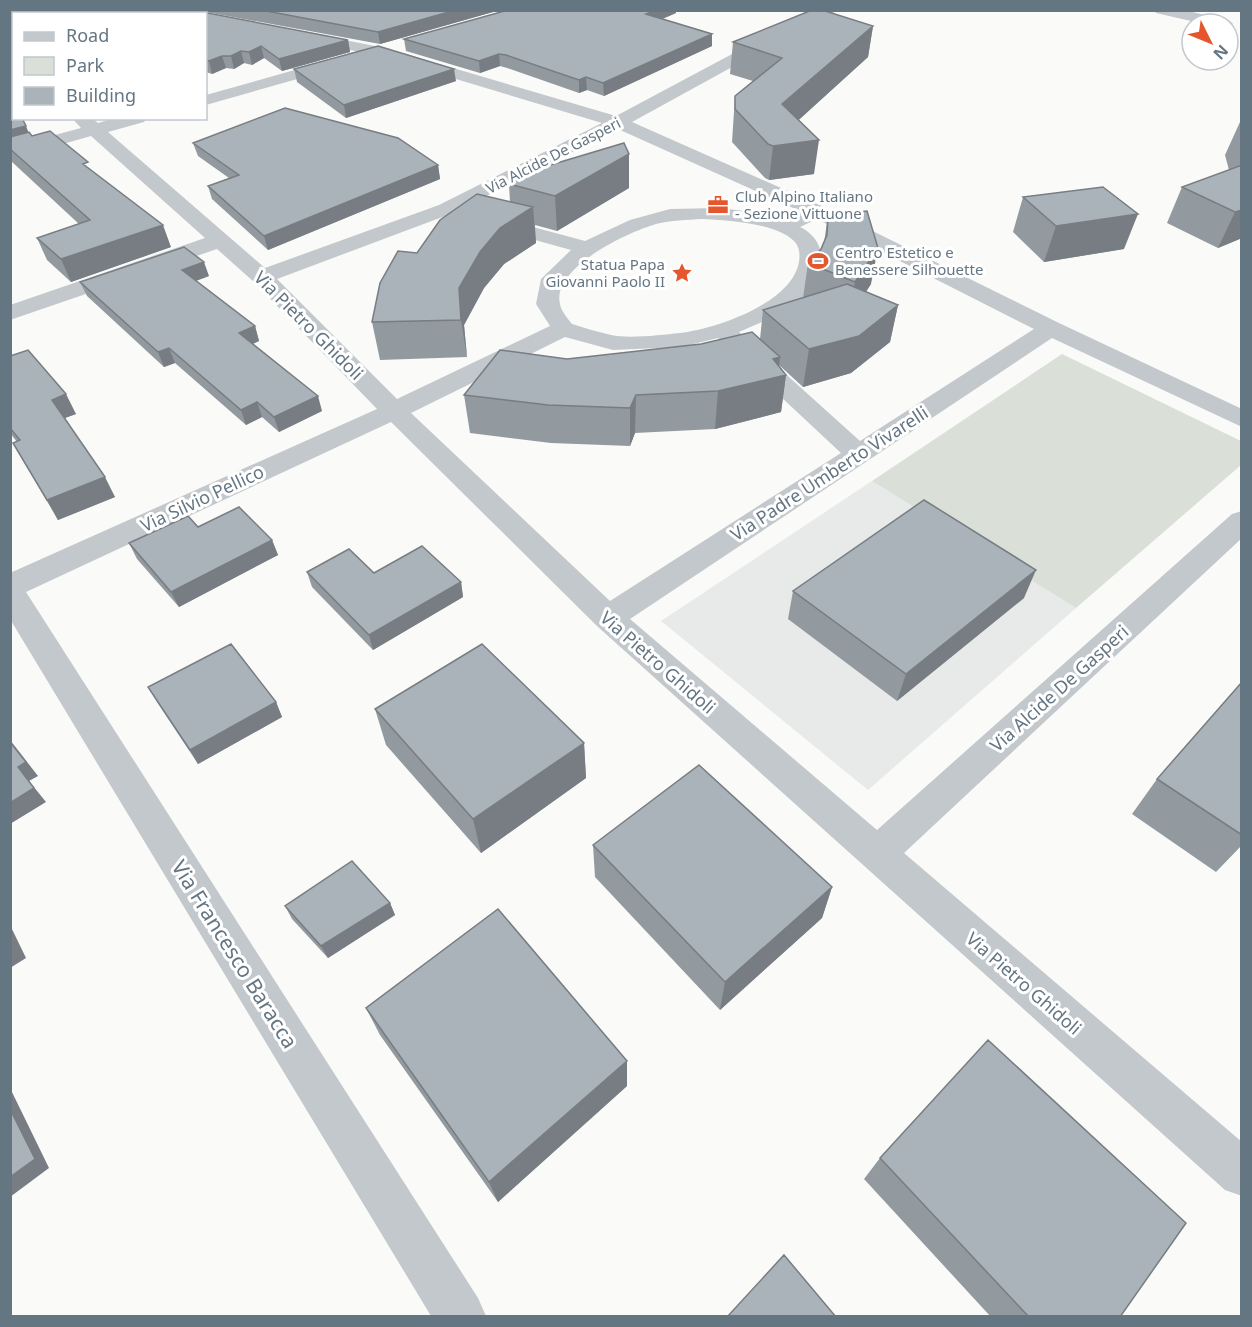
<svg xmlns="http://www.w3.org/2000/svg" width="1252" height="1327" font-family="'Noto Sans',sans-serif">
<rect width="100%" height="100%" fill="#fafaf8"/>
<path fill="#e8e9e9" d="M 872,481 L 1076,608 L 868,790 L 661,621 Z"/>
<path fill="#dadfd7" d="M 1062,354 L 1241,441 L 1241,465 L 1076,608 L 872,481 Z"/>
<g fill="none" stroke-linecap="round" stroke-linejoin="round">
<path fill="#c3c8cc" fill-rule="evenodd" d="M 840,10 L 823,17 L 632,122 L 824,207 L 1059,323 L 1242,409 L 1242,427 L 1052,338 L 630,619 L 877,830 L 1232,514 L 1242,511 L 1242,538 L 904,853 L 1242,1142 L 1242,1196 L 1225,1190 L 597,626 L 391,422 L 26,592 L 478,1298 L 486,1316 L 431,1316 L 10,619 L 10,573 L 377,409 L 254,282 L 217,249 L 10,320 L 10,305 L 205,238 L 91,136 L 10,159 L 10,147 L 81,128 L 72,118 L 92,118 L 98,123 L 116,118 L 147,118 L 144,122 L 108,132 L 265,268 L 439,205 L 602,123 L 376,55 L 298,40 L 296,37 L 298,34 L 304,32 L 385,48 L 616,116 L 813,11 ZM 618,129 L 800,211 L 782,220 L 753,212 L 719,208 L 670,209 L 630,220 L 585,241 L 492,216 L 485,218 L 482,222 L 485,226 L 571,250 L 541,279 L 536,304 L 550,326 L 397,399 L 277,279 L 453,213 ZM 702,219 C 727,220 775,223 794,241 C 800,247 800,255 799,262 C 792,303 716,329 680,333 C 661,335 629,339 611,335 C 598,332 585,328 572,324 C 568,319 561,311 560,304 C 551,268 628,232 656,224 C 671,220 687,220 702,219 ZM 817,219 L 1034,329 L 860,441 L 739,332 C 771,318 824,299 821,255 C 820,242 811,232 800,227 ZM 565,337 L 613,350 L 681,347 L 718,338 L 841,453 L 610,601 L 411,413 Z
M 1154,10 L 1184,10 L 1230,21 L 1233,24 L 1228,28 L 1228,24 L 1204,24 L 1156,13 Z
M 337,58 L 343,60 L 345,63 L 343,66 L 206,105 L 206,95 Z"/>
</g>
<path fill="#929a9f" d="M 10,10 L 500,10 L 380,44 L 206,12 L 205,13 L 348,40 L 350,52 L 282,71 L 264,58 L 252,65 L 244,63 L 234,69 L 226,68 L 212,74 L 206,72 L 206,14 L 14,14 L 14,118 L 32,136 L 90,169 L 171,247 L 71,282 L 47,260 L 37,238 L 79,224 L 11,161 Z
M 676,13 L 662,19 L 712,46 L 604,96 L 587,90 L 579,93 L 507,68 L 500,66 L 480,73 L 406,51 L 404,39 Z
M 873,26 L 868,57 L 798,120 L 814,174 L 769,180 L 765,178 L 732,142 L 735,96 L 753,81 L 730,74 L 733,42 Z
M 294,69 L 456,81 L 346,118 L 297,82 Z
M 1240,122 L 1242,122 L 1242,238 L 1218,248 L 1167,223 L 1182,187 L 1229,170 L 1225,155 Z
M 193,143 L 438,165 L 440,179 L 268,250 L 212,199 L 208,186 L 229,178 L 198,156 Z
M 509,184 L 629,188 L 557,231 L 535,225 L 536,243 L 504,264 L 484,288 L 464,325 L 467,357 L 380,360 L 372,322 L 417,253 L 510,202 Z
M 1023,197 L 1124,249 L 1044,262 L 1013,232 Z
M 828,215 L 871,284 L 866,292 L 898,305 L 890,342 L 851,373 L 803,387 L 779,365 L 786,375 L 781,412 L 715,429 L 635,433 L 630,446 L 551,443 L 470,433 L 464,395 L 567,359 L 760,339 L 763,310 L 803,298 L 808,263 L 821,249 L 824,243 Z
M 209,276 L 196,281 L 255,326 L 259,341 L 252,344 L 322,411 L 279,432 L 262,417 L 246,425 L 175,363 L 164,367 L 87,296 L 80,282 Z
M 10,356 L 76,414 L 65,418 L 115,497 L 58,520 L 13,443 L 17,442 L 10,433 Z
M 198,527 L 272,540 L 278,555 L 179,607 L 137,559 L 129,543 Z
M 307,572 L 461,582 L 463,597 L 373,650 L 312,587 Z
M 793,591 L 1024,598 L 897,701 L 788,619 Z
M 1242,682 L 1242,845 L 1216,872 L 1132,814 L 1157,779 Z
M 148,687 L 276,702 L 282,717 L 198,764 L 157,702 Z
M 375,709 L 584,743 L 586,778 L 481,853 L 386,745 Z
M 593,845 L 832,887 L 822,918 L 720,1010 L 595,877 Z
M 390,903 L 395,915 L 328,958 L 292,919 L 285,906 Z
M 366,1008 L 627,1061 L 627,1086 L 498,1202 L 380,1035 Z
M 880,1158 L 1120,1317 L 991,1317 L 864,1179 Z"/>
<path fill="#777d82" d="M 456,10 L 500,10 L 380,44 L 378,32 Z
M 655,10 L 676,10 L 676,13 L 646,26 L 646,14 Z
M 873,26 L 868,57 L 779,138 L 782,104 Z
M 712,34 L 712,46 L 604,96 L 603,83 Z
M 348,40 L 350,52 L 282,71 L 279,59 Z
M 261,46 L 264,58 L 252,65 L 249,52 Z
M 241,51 L 244,63 L 234,69 L 231,56 Z
M 499,54 L 500,66 L 480,73 L 479,61 Z
M 222,56 L 226,68 L 212,74 L 209,61 Z
M 454,69 L 456,81 L 346,118 L 344,105 Z
M 586,77 L 587,90 L 579,93 L 579,80 Z
M 14,86 L 14,103 L 10,97 L 10,88 Z
M 26,126 L 31,139 L 10,145 L 10,130 Z
M 819,140 L 814,174 L 769,180 L 773,146 Z
M 629,154 L 629,188 L 557,231 L 555,196 Z
M 438,165 L 440,179 L 268,250 L 264,236 Z
M 533,207 L 536,243 L 504,264 L 484,288 L 464,325 L 467,357 L 461,320 L 459,288 L 480,252 L 500,228 Z
M 1242,210 L 1242,238 L 1218,248 L 1235,212 Z
M 1138,214 L 1124,249 L 1044,262 L 1056,226 Z
M 163,225 L 171,247 L 71,282 L 61,259 Z
M 878,248 L 871,284 L 848,318 L 855,282 Z
M 204,262 L 209,276 L 187,284 L 182,270 Z
M 898,305 L 890,342 L 851,373 L 803,387 L 809,349 Z
M 255,326 L 259,341 L 244,348 L 239,333 Z
M 169,348 L 175,363 L 164,367 L 158,352 Z
M 780,357 L 778,377 L 786,375 L 781,412 L 715,429 L 718,391 L 773,359 Z
M 66,394 L 76,414 L 62,419 L 52,400 Z
M 636,395 L 635,433 L 630,446 L 630,408 Z
M 318,396 L 322,411 L 279,432 L 274,417 Z
M 257,402 L 262,417 L 246,425 L 241,410 Z
M 105,477 L 115,497 L 58,520 L 47,500 Z
M 272,540 L 278,555 L 179,607 L 171,592 Z
M 1036,570 L 1024,598 L 897,701 L 906,674 Z
M 461,582 L 463,597 L 373,650 L 369,635 Z
M 276,702 L 282,717 L 198,764 L 190,750 Z
M 10,740 L 38,776 L 29,781 L 46,802 L 10,824 Z
M 584,743 L 586,778 L 481,853 L 473,819 Z
M 832,887 L 822,918 L 720,1010 L 725,982 Z
M 390,903 L 395,915 L 328,958 L 321,946 Z
M 10,925 L 26,958 L 10,968 Z
M 627,1061 L 627,1086 L 498,1202 L 489,1182 Z
M 10,1088 L 49,1168 L 10,1197 Z"/>
<path fill="#aab3b9" stroke="#777d82" stroke-width="1.5" d="M 10,10 L 35,10 L 44,14 L 14,14 L 14,86 L 10,88 Z
M 49,10 L 202,10 L 202,12 L 348,40 L 279,59 L 261,46 L 249,52 L 241,51 L 231,56 L 222,56 L 209,61 L 206,60 L 206,14 L 58,14 Z
M 261,10 L 456,10 L 378,32 Z
M 508,10 L 655,10 L 646,14 L 712,34 L 603,83 L 586,77 L 579,80 L 506,55 L 499,54 L 479,61 L 404,39 Z
M 812,10 L 822,10 L 873,26 L 782,104 L 819,140 L 773,146 L 768,144 L 735,109 L 735,96 L 782,58 L 733,42 Z
M 378,46 L 454,69 L 344,105 L 294,69 Z
M 10,96 L 14,102 L 14,118 L 22,118 L 26,126 L 10,130 Z
M 285,108 L 398,138 L 438,165 L 264,236 L 208,186 L 239,175 L 193,143 Z
M 50,131 L 88,162 L 83,164 L 163,225 L 61,259 L 37,238 L 90,220 L 10,149 L 10,137 L 29,132 L 32,136 Z
M 624,143 L 629,154 L 555,196 L 509,184 L 537,169 Z
M 1242,165 L 1242,210 L 1235,212 L 1182,187 Z
M 1103,187 L 1138,214 L 1056,226 L 1023,197 Z
M 477,194 L 533,207 L 500,228 L 480,252 L 459,288 L 461,320 L 372,322 L 380,283 L 398,251 L 417,253 L 440,220 Z
M 867,211 L 878,248 L 855,282 L 808,263 L 821,249 L 827,235 L 828,215 Z
M 184,247 L 204,262 L 182,270 L 255,326 L 239,333 L 318,396 L 274,417 L 257,402 L 241,410 L 169,348 L 158,352 L 80,282 Z
M 847,284 L 898,305 L 859,336 L 809,349 L 763,310 Z
M 752,332 L 780,357 L 773,359 L 786,375 L 718,391 L 636,395 L 630,408 L 548,405 L 464,395 L 500,350 L 567,359 L 701,344 Z
M 28,350 L 66,394 L 52,400 L 105,477 L 47,500 L 13,443 L 20,440 L 10,428 L 10,356 Z
M 924,500 L 1036,570 L 906,674 L 793,591 Z
M 239,507 L 272,540 L 171,592 L 129,543 L 188,516 L 198,527 Z
M 422,546 L 461,582 L 369,635 L 307,572 L 349,549 L 374,573 Z
M 231,644 L 276,702 L 190,750 L 148,687 Z
M 482,644 L 584,743 L 473,819 L 375,709 Z
M 1242,682 L 1242,835 L 1157,779 Z
M 10,742 L 26,762 L 18,767 L 34,788 L 10,803 Z
M 699,765 L 832,887 L 725,982 L 593,845 Z
M 352,861 L 390,903 L 321,946 L 285,906 Z
M 498,909 L 627,1061 L 489,1182 L 366,1008 Z
M 988,1040 L 1186,1223 L 1120,1317 L 1029,1317 L 880,1158 Z
M 10,1109 L 35,1159 L 10,1177 Z
M 784,1255 L 836,1317 L 727,1317 Z"/>
<defs>
<g id="office-bare" transform="scale(1.62)"><path d="M-6-3h4V-5.5h4V-3h4V5H-6ZM-1-4.5V-3h2v-1.5ZM-6 0V1H6V0Z" fill="#e4572e" stroke="#fff" stroke-width="2.5" paint-order="stroke"/></g>
<g id="stadium-bare" transform="scale(1.62)"><path d="M0-5a6.5 5 0 1 0 0 10a6.5 5 0 1 0 0-10ZM-3.5-1.8h7v3.6h-7Z" fill="#e4572e" stroke="#fff" stroke-width="2.5" paint-order="stroke"/></g>
<g id="sight-bare" transform="scale(1.62)"><path d="M0-6L1.8-2.2L6-1.7L2.9 1.2L3.7 5.4L0 3.3L-3.7 5.4L-2.9 1.2L-6-1.7L-1.8-2.2Z" fill="#e4572e" stroke="#fff" stroke-width="2.5" paint-order="stroke"/></g>
</defs>
<g fill-rule="evenodd">
<use href="#office-bare" x="718" y="205"/>
<use href="#stadium-bare" x="818" y="261"/>
<use href="#sight-bare" x="682" y="273"/>
</g>
<g text-anchor="middle" dominant-baseline="central" stroke-width="6" stroke-linejoin="round" paint-order="stroke">
<g font-size="15" fill="#657683" stroke="#fff">
<text transform="translate(553 155) rotate(-27)">Via Alcide De Gasperi</text>
</g>
<g font-size="15" fill="#657683" stroke="#fff" text-anchor="start">
<text x="735" y="196">Club Alpino Italiano<tspan x="735" dy="17">- Sezione Vittuone</tspan></text>
<text x="835" y="252">Centro Estetico e<tspan x="835" dy="17">Benessere Silhouette</tspan></text>
<text x="665" y="264" text-anchor="end">Statua Papa<tspan x="665" dy="17">Giovanni Paolo II</tspan></text>
</g>
<g font-size="18" fill="#657683" stroke="#fff">
<text transform="translate(309 325) rotate(45)">Via Pietro Ghidoli</text>
<text transform="translate(829 473) rotate(-33)">Via Padre Umberto Vivarelli</text>
<text transform="translate(202 498) rotate(-25)">Via Silvio Pellico</text>
<text transform="translate(658 662) rotate(41)">Via Pietro Ghidoli</text>
<text transform="translate(1059 688) rotate(-42)">Via Alcide De Gasperi</text>
<text transform="translate(1024 983) rotate(41)">Via Pietro Ghidoli</text>
</g>
<g font-size="21" fill="#657683" stroke="#fff">
<text transform="translate(235 954) rotate(58)">Via Francesco Baracca</text>
</g>
</g>
<rect width="1252" height="1327" fill="none" stroke="#657683" stroke-width="24"/>
<rect x="12" y="12" width="195" height="108" fill="#ffffff" stroke="#c1c8cd" stroke-width="1.5"/>
<rect x="24" y="32" width="30" height="9" fill="#c3c8cc" stroke="#c1c8cd" stroke-width="1.5"/>
<text x="66" y="42" font-size="18" fill="#657683">Road</text>
<rect x="24" y="57" width="30" height="18" fill="#dadfd7" stroke="#c1c8cd" stroke-width="1.5"/>
<text x="66" y="72" font-size="18" fill="#657683">Park</text>
<rect x="24" y="87" width="30" height="18" fill="#aab3b9" stroke="#c1c8cd" stroke-width="1.5"/>
<text x="66" y="102" font-size="18" fill="#657683">Building</text>
<g transform="translate(1210 42) rotate(133)"><circle r="28" fill="#ffffff" stroke="#c1c8cd" stroke-width="1.5"/>
<path d="M0-4.5L10 22L0 15L-10 22Z" fill="#e4572e"/>
<text y="-9" font-size="16" font-weight="bold" text-anchor="middle" fill="#657683">N</text>
</g>
</svg>
